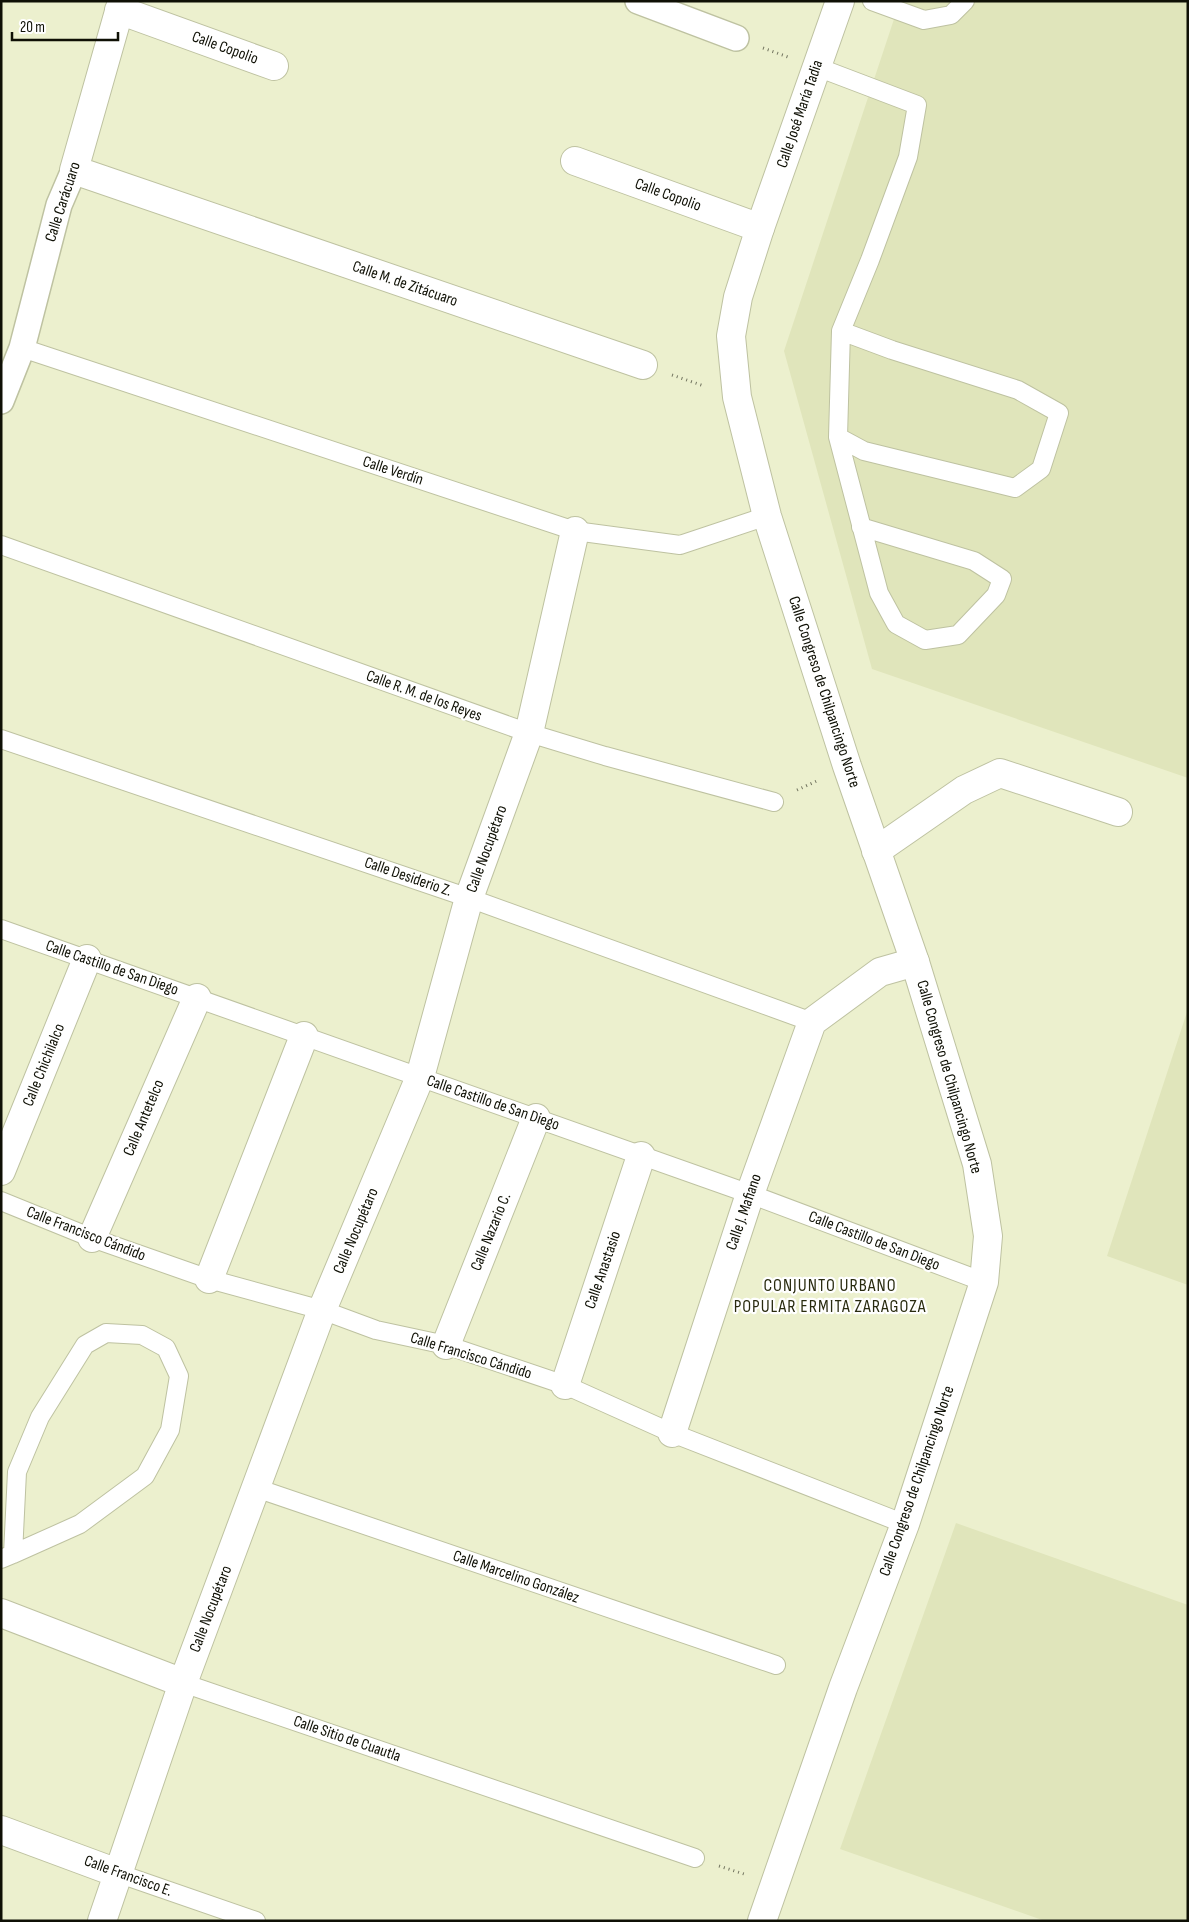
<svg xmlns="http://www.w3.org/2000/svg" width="1189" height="1922" font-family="'Sofia Sans Condensed',sans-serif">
<rect width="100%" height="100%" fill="#ecf0ce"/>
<path fill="#e0e5bb" d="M 900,1 L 1188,1 L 1188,778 L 872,669 L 784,351 Z
M 1188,1009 L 1188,1285 L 1107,1256 Z
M 956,1523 L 1188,1605 L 1188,1921 L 1045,1921 L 840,1849 Z"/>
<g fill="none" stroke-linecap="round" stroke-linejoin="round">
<g stroke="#bec2a1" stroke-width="20">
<path id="service" d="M 872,1 L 924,20 L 951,15 L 965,1
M 817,67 L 917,105 L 908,157 L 870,260 L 841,331 L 838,437 L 864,451 L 1015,488 L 1041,469 L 1059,413 L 1018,390 L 892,350 L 841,331
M 22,348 L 575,531 L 680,545 L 767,516
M 838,437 L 879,593 L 896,624 L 925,640 L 958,635 L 996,595 L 1002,579 L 974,561 L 861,527
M 1,545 L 529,733 L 605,756 L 774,802
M 1,739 L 469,898 L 812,1022
M 1,929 L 750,1194 L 984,1282
M 1,1201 L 92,1238 L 209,1279 L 322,1310 L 376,1330 L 446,1345 L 565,1385 L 672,1433 L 905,1524
M 256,1488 L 776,1665
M 1,1559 L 13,1554 L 80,1524 L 145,1476 L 170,1430 L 179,1376 L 166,1348 L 142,1335 L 106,1333 L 85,1345 L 40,1417 L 17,1472 L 13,1554
M 183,1683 L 695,1858
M 120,1874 L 256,1921"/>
</g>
<g stroke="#bec2a1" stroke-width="28">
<path id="pedestrian" d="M 638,1 L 736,38
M 1,401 L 22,348 L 59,205 L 74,170"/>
</g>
<g stroke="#bec2a1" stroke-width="30">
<path id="minor" d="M 122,1 L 74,170 L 643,365
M 119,10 L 274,66
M 575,161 L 760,228
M 876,851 L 964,790 L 1000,773 L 1118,812
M 1,1171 L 87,959
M 92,1238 L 197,998
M 209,1279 L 304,1036
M 446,1345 L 536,1118
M 565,1385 L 641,1156
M 672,1433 L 750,1194 L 812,1022 L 880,972 L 915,962
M 1,1613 L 183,1683
M 1,1830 L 120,1874
M 102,1921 L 183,1683 L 322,1310 L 420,1077 L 469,898 L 529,733 L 575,531"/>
</g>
<g stroke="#bec2a1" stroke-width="30">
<path id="tertiary" d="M 762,1921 L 843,1688 L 905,1524 L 984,1282 L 988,1236 L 977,1164 L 915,962 L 847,766 L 767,516 L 737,397 L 731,336 L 738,297 L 760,228 L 840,1"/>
</g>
<path stroke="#737560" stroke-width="3" stroke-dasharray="1 4" stroke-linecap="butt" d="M 763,48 L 788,57
M 672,375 L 704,386
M 797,790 L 819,780
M 719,1866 L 744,1874"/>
<use href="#service" stroke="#fff" stroke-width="18"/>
<use href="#pedestrian" stroke="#fff" stroke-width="25"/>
<use href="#minor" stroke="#fff" stroke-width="28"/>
<use href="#tertiary" stroke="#fff" stroke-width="28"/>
</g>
<g text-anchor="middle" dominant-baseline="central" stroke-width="4.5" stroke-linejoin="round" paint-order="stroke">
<g font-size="16" fill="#0f1005" stroke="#fff">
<text transform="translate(225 48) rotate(20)">Calle Copolio</text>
<text transform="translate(800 114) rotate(-71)">Calle José María Tadia</text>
<text transform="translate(668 195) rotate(20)">Calle Copolio</text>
<text transform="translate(63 202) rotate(-72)">Calle Carácuaro</text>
<text transform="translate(405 284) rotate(19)">Calle M. de Zitácuaro</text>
<text transform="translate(393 471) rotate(18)">Calle Verdín</text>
<text transform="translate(824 692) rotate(72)">Calle Congreso de Chilpancingo Norte</text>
<text transform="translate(424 696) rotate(20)">Calle R. M. de los Reyes</text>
<text transform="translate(487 849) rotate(-70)">Calle Nocupétaro</text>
<text transform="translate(408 877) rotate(19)">Calle Desiderio Z.</text>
<text transform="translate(112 968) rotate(19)">Calle Castillo de San Diego</text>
<text transform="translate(44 1065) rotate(-68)">Calle Chichilalco</text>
<text transform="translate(949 1077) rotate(74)">Calle Congreso de Chilpancingo Norte</text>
<text transform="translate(493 1103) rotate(19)">Calle Castillo de San Diego</text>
<text transform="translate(144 1118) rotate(-67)">Calle Antetelco</text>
<text transform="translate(744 1212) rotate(-71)">Calle J. Mafiano</text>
<text transform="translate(356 1231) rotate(-67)">Calle Nocupétaro</text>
<text transform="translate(491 1232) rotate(-68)">Calle Nazario C.</text>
<text transform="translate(86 1234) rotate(21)">Calle Francisco Cándido</text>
<text transform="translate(874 1241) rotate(21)">Calle Castillo de San Diego</text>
<text transform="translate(603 1270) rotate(-71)">Calle Anastasio</text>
<text transform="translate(471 1356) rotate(17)">Calle Francisco Cándido</text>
<text transform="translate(917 1481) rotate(-71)">Calle Congreso de Chilpancingo Norte</text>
<text transform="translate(516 1577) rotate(19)">Calle Marcelino González</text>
<text transform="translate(211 1609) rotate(-69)">Calle Nocupétaro</text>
<text transform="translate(347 1739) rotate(19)">Calle Sitio de Cuautla</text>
<text transform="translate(128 1876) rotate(20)">Calle Francisco E.</text>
</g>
<g font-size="18" letter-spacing="1" fill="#292b0f" stroke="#fff">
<text x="830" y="1285">CONJUNTO URBANO<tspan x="830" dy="21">POPULAR ERMITA ZARAGOZA</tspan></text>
</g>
</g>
<rect width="1189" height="1922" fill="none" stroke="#0f1005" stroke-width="5"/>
<path d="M12 32v8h106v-8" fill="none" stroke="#0f1005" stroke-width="2.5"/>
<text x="20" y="32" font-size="15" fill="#0f1005" stroke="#ffffff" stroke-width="4" paint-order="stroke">20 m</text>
</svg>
